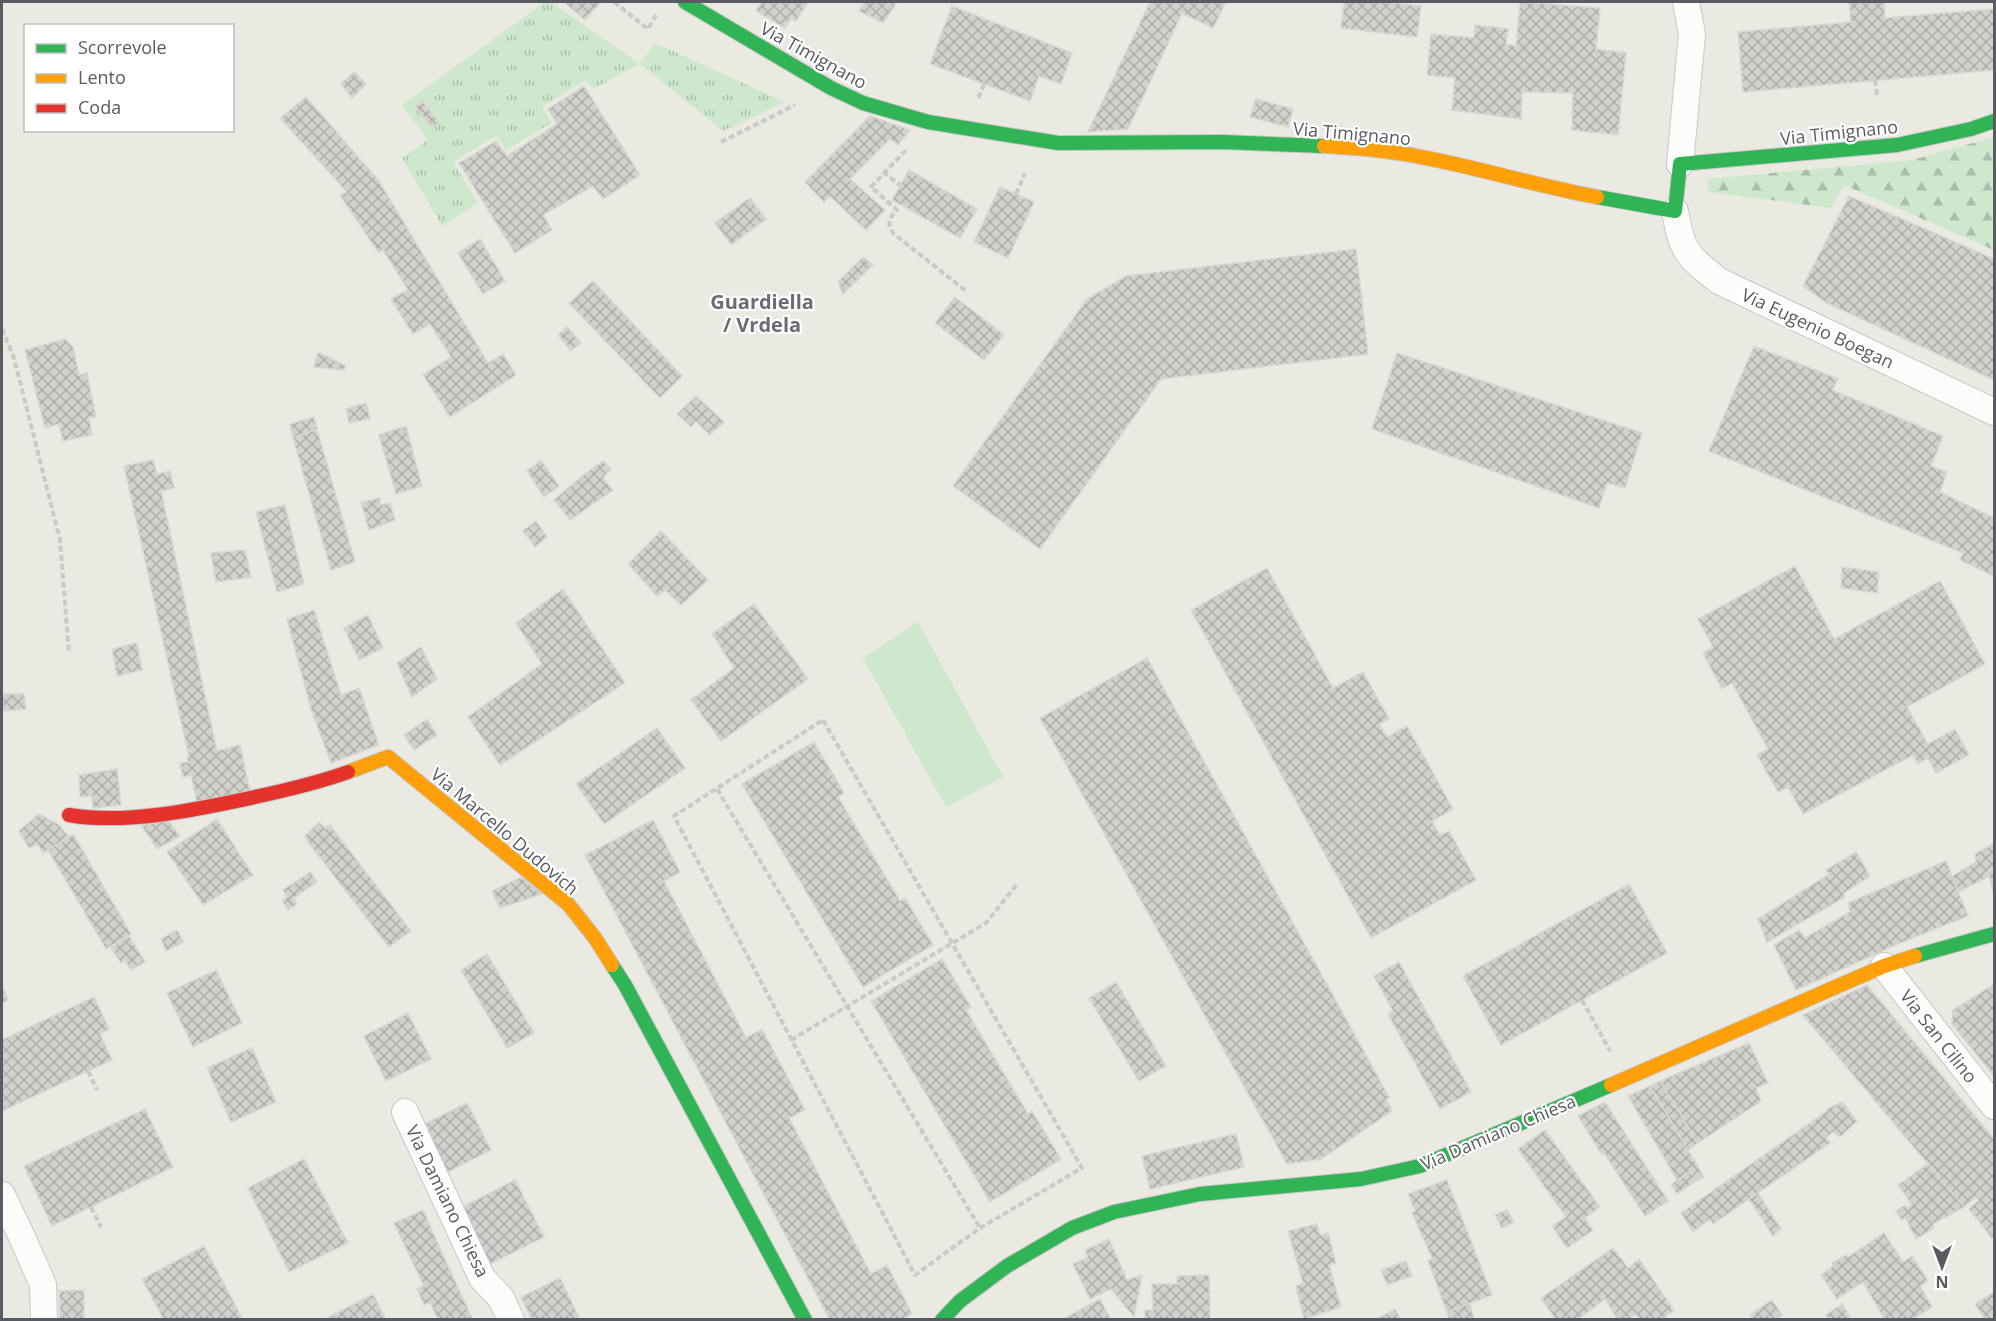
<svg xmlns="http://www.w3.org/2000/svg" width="1996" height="1321" font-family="'Open Sans',sans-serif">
<defs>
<pattern id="grass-tufts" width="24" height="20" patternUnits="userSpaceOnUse" patternTransform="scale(1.5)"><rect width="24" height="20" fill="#cee8cd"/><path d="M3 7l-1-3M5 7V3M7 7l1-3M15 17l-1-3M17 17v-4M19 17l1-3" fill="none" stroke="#aabfaa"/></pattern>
<pattern id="forest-firs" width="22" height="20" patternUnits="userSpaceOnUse" patternTransform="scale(1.5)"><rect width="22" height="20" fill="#cee8cd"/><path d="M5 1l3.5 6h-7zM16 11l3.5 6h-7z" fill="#aabfaa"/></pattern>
<pattern id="building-cross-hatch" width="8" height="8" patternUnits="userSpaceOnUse" patternTransform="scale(1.5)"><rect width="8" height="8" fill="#d3d1ce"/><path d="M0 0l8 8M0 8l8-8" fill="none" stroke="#aeadab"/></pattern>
</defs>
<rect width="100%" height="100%" fill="#eae9e2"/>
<path fill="url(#grass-tufts)" d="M 545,2 L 551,2 L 640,64 L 655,43 L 785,102 L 723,131 L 640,64 L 593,89 L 586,80 L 542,107 L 552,123 L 506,150 L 496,136 L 453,162 L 478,203 L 442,226 L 402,158 L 428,140 L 402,105 Z"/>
<path fill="url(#forest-firs)" d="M 1994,137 L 1994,250 L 1844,185 L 1831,208 L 1709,192 L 1707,179 L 1912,160 Z"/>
<path fill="#cee8cd" d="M 918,622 L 1003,777 L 946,807 L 863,658 Z"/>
<path fill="url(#building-cross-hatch)" stroke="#d9d7d2" stroke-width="1.5" d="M 564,2 L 601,2 L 585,20 Z
M 762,2 L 808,2 L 796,21 L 791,18 L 785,28 L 756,11 Z
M 865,2 L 897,2 L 883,23 L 859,11 Z
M 1150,2 L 1226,2 L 1213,28 L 1182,13 L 1128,129 L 1088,132 Z
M 1344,2 L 1384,2 L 1421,6 L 1417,37 L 1341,28 Z
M 1520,2 L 1600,8 L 1596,49 L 1626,53 L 1618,135 L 1572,130 L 1573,93 L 1522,92 L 1521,119 L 1452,110 L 1455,78 L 1427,75 L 1431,34 L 1474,38 L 1475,25 L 1508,29 L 1506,44 L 1516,46 Z
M 1849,2 L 1884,2 L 1885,18 L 1994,9 L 1994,70 L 1743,92 L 1738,32 L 1851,22 Z
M 952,6 L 1072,53 L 1061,84 L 1039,76 L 1030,101 L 930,64 Z
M 354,72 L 366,84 L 352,98 L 341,84 Z
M 584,86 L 640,175 L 603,199 L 593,186 L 543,215 L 552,230 L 515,253 L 459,163 L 496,141 L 507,156 L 557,124 L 548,109 Z
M 306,97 L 379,181 L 488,363 L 503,354 L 516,375 L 450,417 L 423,375 L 451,357 L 430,324 L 413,334 L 391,299 L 408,290 L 383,250 L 378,252 L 340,195 L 347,192 L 280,118 Z
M 1256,99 L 1293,109 L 1288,127 L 1250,117 Z
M 423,101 L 439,122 L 432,128 L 415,107 Z
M 870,116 L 910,130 L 898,145 L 890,139 L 850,179 L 885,210 L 866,230 L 830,196 L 824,202 L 805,182 Z
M 909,170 L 977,209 L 960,238 L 892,200 Z
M 1000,187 L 1034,202 L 1008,258 L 974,242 Z
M 1849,196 L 1994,259 L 1994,380 L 1827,303 L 1803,286 Z
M 750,198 L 766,219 L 731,245 L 715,223 Z
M 480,239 L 505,281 L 483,294 L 458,253 Z
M 1356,249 L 1368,354 L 1161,379 L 1040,549 L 953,486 L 1087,299 L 1126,276 Z
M 863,257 L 873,265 L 843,294 L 838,282 Z
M 593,281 L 682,376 L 660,398 L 569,303 Z
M 955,297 L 1004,335 L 984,360 L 935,323 Z
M 567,327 L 581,343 L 571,351 L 558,335 Z
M 65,339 L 73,347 L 79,375 L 87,373 L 96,417 L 89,417 L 92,435 L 63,441 L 59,424 L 45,428 L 25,350 Z
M 1754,346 L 1838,379 L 1832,390 L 1943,436 L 1931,466 L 1947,472 L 1940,492 L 1994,518 L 1994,576 L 1960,560 L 1963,553 L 1709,451 Z
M 318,352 L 346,366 L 344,370 L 314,367 Z
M 1397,353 L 1642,433 L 1625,488 L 1607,483 L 1599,508 L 1372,429 Z
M 696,396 L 724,422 L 710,435 L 696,421 L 691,427 L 677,414 Z
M 366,403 L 370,419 L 349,423 L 346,409 Z
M 314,417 L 317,429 L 293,438 L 290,424 Z
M 406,426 L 422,486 L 396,494 L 379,435 Z
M 317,429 L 355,562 L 331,570 L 293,438 Z
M 153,460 L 157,474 L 170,471 L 174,488 L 161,491 L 217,751 L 240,745 L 250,792 L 197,803 L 191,775 L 183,777 L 180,763 L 188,762 L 187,757 L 189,757 L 124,466 Z
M 541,460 L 559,486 L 544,497 L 527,471 Z
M 603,461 L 611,469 L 603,478 L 613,490 L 570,520 L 554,500 L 582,476 Z
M 380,498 L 380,505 L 390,503 L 395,520 L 369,530 L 361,502 Z
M 285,505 L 304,584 L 277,592 L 256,512 Z
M 536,521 L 547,537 L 535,547 L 523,531 Z
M 661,531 L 708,580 L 681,605 L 665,590 L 657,596 L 628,564 Z
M 245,550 L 251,577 L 216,582 L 211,553 Z
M 1795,566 L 1834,639 L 1940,581 L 1985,664 L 1907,707 L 1928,744 L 1955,729 L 1969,755 L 1936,773 L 1928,758 L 1918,764 L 1913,755 L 1803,814 L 1788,787 L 1778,792 L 1757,755 L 1768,749 L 1732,683 L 1722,689 L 1703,653 L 1713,647 L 1698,619 Z
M 1842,567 L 1879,572 L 1877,593 L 1841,588 Z
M 1267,568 L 1333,688 L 1363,672 L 1389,719 L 1379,724 L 1387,737 L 1407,726 L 1453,809 L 1432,821 L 1440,835 L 1449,831 L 1476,880 L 1371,938 L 1191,610 Z
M 563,589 L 625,683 L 500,765 L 468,717 L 542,664 L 516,623 Z
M 754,604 L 808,679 L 721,741 L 691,700 L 734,668 L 712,634 Z
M 314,610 L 341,695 L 359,688 L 379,745 L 331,763 L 311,709 L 287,619 Z
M 368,615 L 383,648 L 359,660 L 344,628 Z
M 137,643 L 142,670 L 117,676 L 112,649 Z
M 421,647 L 437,679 L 412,697 L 397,663 Z
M 1147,658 L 1389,1097 L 1386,1099 L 1392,1111 L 1321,1159 L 1287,1164 L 1040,718 Z
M 2,694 L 24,694 L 26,709 L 2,711 Z
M 427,719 L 437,735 L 414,750 L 404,735 Z
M 657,728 L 685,768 L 604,824 L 576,784 Z
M 814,742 L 844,793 L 838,797 L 900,901 L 905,898 L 933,945 L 863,987 L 742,784 Z
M 117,769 L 121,805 L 93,808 L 92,796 L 80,797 L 79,775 Z
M 39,814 L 58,824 L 69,837 L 43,853 L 37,844 L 29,848 L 19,831 Z
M 167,819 L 180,836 L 157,849 L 142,826 Z
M 217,819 L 253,875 L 203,905 L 167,852 Z
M 653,820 L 680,872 L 664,881 L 746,1038 L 762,1029 L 805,1110 L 789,1118 L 871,1274 L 887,1265 L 912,1314 L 901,1320 L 830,1320 L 585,855 Z
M 319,822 L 325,828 L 330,825 L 411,931 L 389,947 L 308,842 L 305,836 Z
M 73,834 L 131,934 L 106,949 L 48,850 Z
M 1994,843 L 1994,868 L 1988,871 L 1990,876 L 1958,892 L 1952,876 L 1976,862 L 1975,854 Z
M 1856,852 L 1870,876 L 1843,894 L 1845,897 L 1767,942 L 1758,919 L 1829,874 L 1826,870 Z
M 1946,861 L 1968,916 L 1900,943 L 1796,990 L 1774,945 L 1799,930 L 1805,938 L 1850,912 L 1848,903 Z
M 1994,868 L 1994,896 L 1988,871 Z
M 310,872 L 317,882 L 294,898 L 297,904 L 288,910 L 282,901 L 287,897 L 283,890 Z
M 522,877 L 542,894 L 500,908 L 492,891 Z
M 1629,884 L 1667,953 L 1501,1045 L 1463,976 Z
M 177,930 L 184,942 L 166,951 L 161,939 Z
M 129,936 L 145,962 L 131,970 L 125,961 L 121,963 L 111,948 Z
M 487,954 L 534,1033 L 507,1048 L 461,970 Z
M 942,959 L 971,1007 L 966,1010 L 985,1042 L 1028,1114 L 1032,1111 L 1061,1159 L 990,1202 L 871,1001 Z
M 1399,962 L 1471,1092 L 1440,1109 L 1388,1014 L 1393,1011 L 1374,976 Z
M 216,970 L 242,1023 L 193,1047 L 167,993 Z
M 1116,982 L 1166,1066 L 1139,1081 L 1089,998 Z
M 1994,984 L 1994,1076 L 1952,1024 L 1953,1010 Z
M 2,985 L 8,1000 L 2,1003 Z
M 1867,985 L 1994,1139 L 1994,1236 L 1992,1238 L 1969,1209 L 1979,1200 L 1976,1197 L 1964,1207 L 1803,1015 Z
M 94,997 L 109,1029 L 100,1034 L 112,1060 L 2,1111 L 2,1040 Z
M 408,1013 L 431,1059 L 386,1081 L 364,1036 Z
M 1749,1043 L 1768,1083 L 1756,1088 L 1761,1101 L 1698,1143 L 1660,1081 Z
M 252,1048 L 276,1102 L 231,1122 L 207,1068 Z
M 1660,1081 L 1698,1143 L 1688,1150 L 1650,1086 Z
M 1650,1086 L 1704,1177 L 1696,1181 L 1691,1172 L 1677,1180 L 1628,1096 Z
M 1605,1102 L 1668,1201 L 1645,1216 L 1604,1153 L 1602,1155 L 1578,1116 Z
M 1842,1102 L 1857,1121 L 1840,1137 L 1833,1132 L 1826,1138 L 1830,1143 L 1713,1224 L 1710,1219 L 1693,1232 L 1681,1213 L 1827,1111 L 1827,1109 Z
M 467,1103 L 491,1150 L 448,1172 L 424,1124 Z
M 145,1109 L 173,1167 L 52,1226 L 24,1166 Z
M 1545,1130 L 1600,1207 L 1585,1218 L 1593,1230 L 1567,1248 L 1552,1226 L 1566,1217 L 1518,1149 Z
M 1236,1134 L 1244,1167 L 1150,1189 L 1142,1156 Z
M 304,1159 L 348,1243 L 289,1272 L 248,1188 Z
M 1928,1164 L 1964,1207 L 1933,1224 L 1934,1228 L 1916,1239 L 1905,1217 L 1902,1220 L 1896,1211 L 1905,1205 L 1907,1208 L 1912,1205 L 1898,1185 Z
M 1691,1172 L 1696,1181 L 1677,1194 L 1671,1184 Z
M 515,1180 L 544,1237 L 490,1264 L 462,1207 Z
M 1447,1180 L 1492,1295 L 1447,1312 L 1428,1261 L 1432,1258 L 1412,1213 L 1415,1211 L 1408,1194 Z
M 1758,1193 L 1781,1229 L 1773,1236 L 1749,1199 Z
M 423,1210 L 443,1255 L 473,1320 L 438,1320 L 430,1302 L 424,1305 L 417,1289 L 424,1286 L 394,1223 Z
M 1507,1210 L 1514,1222 L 1502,1228 L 1495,1215 Z
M 1317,1224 L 1320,1235 L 1328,1233 L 1336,1263 L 1329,1265 L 1341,1307 L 1304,1319 L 1296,1286 L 1303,1283 L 1288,1231 Z
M 1884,1233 L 1903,1262 L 1912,1256 L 1928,1281 L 1920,1286 L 1932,1307 L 1912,1320 L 1885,1320 L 1863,1282 L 1837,1299 L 1821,1275 L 1833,1266 L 1832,1263 L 1846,1255 L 1848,1257 Z
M 1109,1239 L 1127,1280 L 1142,1275 L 1134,1317 L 1111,1289 L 1090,1299 L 1073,1264 L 1088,1257 L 1085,1250 Z
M 204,1246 L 243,1320 L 164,1320 L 142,1279 Z
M 1613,1248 L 1628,1268 L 1639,1259 L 1674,1310 L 1661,1320 L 1639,1320 L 1636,1314 L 1628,1320 L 1618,1320 L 1605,1299 L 1577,1320 L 1556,1320 L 1541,1298 Z
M 1406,1261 L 1412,1276 L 1387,1285 L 1381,1270 Z
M 1209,1275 L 1210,1319 L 1145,1320 L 1145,1310 L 1153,1310 L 1152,1284 L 1177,1284 L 1177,1276 Z
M 560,1278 L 579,1317 L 578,1320 L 532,1320 L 521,1297 Z
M 84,1290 L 84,1320 L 60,1320 L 59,1291 Z
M 1994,1292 L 1994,1320 L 1985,1320 L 1975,1304 Z
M 373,1294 L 386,1320 L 323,1320 Z
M 1100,1299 L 1111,1320 L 1061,1320 Z
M 1772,1300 L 1782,1315 L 1776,1320 L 1753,1320 L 1750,1315 Z
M 1470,1303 L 1474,1319 L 1449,1320 L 1447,1312 Z
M 1842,1304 L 1852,1320 L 1829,1320 L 1826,1315 Z
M 1395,1309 L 1401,1320 L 1375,1320 Z"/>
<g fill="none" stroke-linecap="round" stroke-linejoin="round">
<g stroke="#c7c8c6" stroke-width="28">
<path id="street" d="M 1680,164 L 1692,34 L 1686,2
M 1675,211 C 1682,252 1687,256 1719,281 L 1994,412
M 1884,966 L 1994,1106
M 405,1112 L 482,1278 L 501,1298 L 511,1320
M 2,1195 L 22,1237 L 43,1285 L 44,1320"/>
</g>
<g stroke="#c6c6c5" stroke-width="16">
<path id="fast" d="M 685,2 L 831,88 L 863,103 L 928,122 L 1058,143 L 1222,142 L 1324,146
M 1597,197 L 1675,211 L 1680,164 L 1897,145 L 1971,129 L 1994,121
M 1915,956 L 1994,934
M 612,965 L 625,985 L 805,1320
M 942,1320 L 960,1301 L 1007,1266 L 1072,1228 L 1114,1212 L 1200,1194 L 1361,1179 L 1420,1166 L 1611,1085"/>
</g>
<g stroke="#c6c6c5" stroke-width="16">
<path id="slow" d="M 1324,146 C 1356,148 1389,150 1421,157 C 1480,168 1537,186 1597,197
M 348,772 L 388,757 L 568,904 L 595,938 L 612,965
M 1611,1085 L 1884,966 L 1915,956"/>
</g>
<g stroke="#c6c6c5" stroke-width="16">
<path id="jam" d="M 69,815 C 126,825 199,809 255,797 C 287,790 318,783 348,772"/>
</g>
<path stroke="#c5ccc9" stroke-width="4" stroke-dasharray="6 3" stroke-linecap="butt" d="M 614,2 L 648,29 L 656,15
M 1875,80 L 1877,95
M 981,97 L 979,96 L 984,84
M 721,142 L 795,105
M 906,150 L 871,187 L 897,210 C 889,218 886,225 894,234 L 966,291
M 883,172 L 900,185
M 1016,194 L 1025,173
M 2,329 L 14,358 L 60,540 L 69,653
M 823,720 L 1082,1168 L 980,1228 L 915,1275 L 674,816 Z
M 717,789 L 980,1228
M 1582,1000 L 1610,1051
M 791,1040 L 986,923 L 1018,883
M 88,1071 L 97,1090
M 91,1207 L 101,1227"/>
<use href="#street" stroke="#fcfcfb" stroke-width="26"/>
<use href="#fast" stroke="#30b455" stroke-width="14"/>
<use href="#slow" stroke="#ff9f0a" stroke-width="14"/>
<use href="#jam" stroke="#e5322d" stroke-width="14"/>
</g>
<g text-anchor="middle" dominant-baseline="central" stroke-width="4.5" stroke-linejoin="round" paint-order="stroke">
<g font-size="18" fill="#585c62" stroke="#fff">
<text transform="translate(814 55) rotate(29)">Via Timignano</text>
<text transform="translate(1839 132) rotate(-6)">Via Timignano</text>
<text transform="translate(1352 133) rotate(5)">Via Timignano</text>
<text transform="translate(1818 328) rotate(25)">Via Eugenio Boegan</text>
<text transform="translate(505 831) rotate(40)">Via Marcello Dudovich</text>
<text transform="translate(1939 1036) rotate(52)">Via San Cilino</text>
<text transform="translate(1498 1132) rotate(-23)">Via Damiano Chiesa</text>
<text transform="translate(448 1201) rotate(64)">Via Damiano Chiesa</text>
</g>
<g font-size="20" font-weight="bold" fill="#696e74" stroke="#fff">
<text x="762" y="301">Guardiella<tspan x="762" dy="23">/ Vrdela</tspan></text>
</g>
</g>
<rect width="1996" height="1321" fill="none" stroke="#585c62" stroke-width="6"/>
<rect x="24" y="24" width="210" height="108" fill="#ffffff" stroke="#bcbec0" stroke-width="1.5"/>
<rect x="36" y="44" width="30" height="9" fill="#30b455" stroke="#bcbec0" stroke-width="1.5"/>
<text x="78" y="54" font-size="18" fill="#585c62">Scorrevole</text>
<rect x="36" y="74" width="30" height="9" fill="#ff9f0a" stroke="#bcbec0" stroke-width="1.5"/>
<text x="78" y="84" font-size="18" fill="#585c62">Lento</text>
<rect x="36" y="104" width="30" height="9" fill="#e5322d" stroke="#bcbec0" stroke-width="1.5"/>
<text x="78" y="114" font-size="18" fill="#585c62">Coda</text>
<g transform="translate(1942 1267) rotate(180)" stroke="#ffffff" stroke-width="4.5" paint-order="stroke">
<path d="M0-4.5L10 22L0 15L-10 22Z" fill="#585c62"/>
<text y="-9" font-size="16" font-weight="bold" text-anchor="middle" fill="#585c62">N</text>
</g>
</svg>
